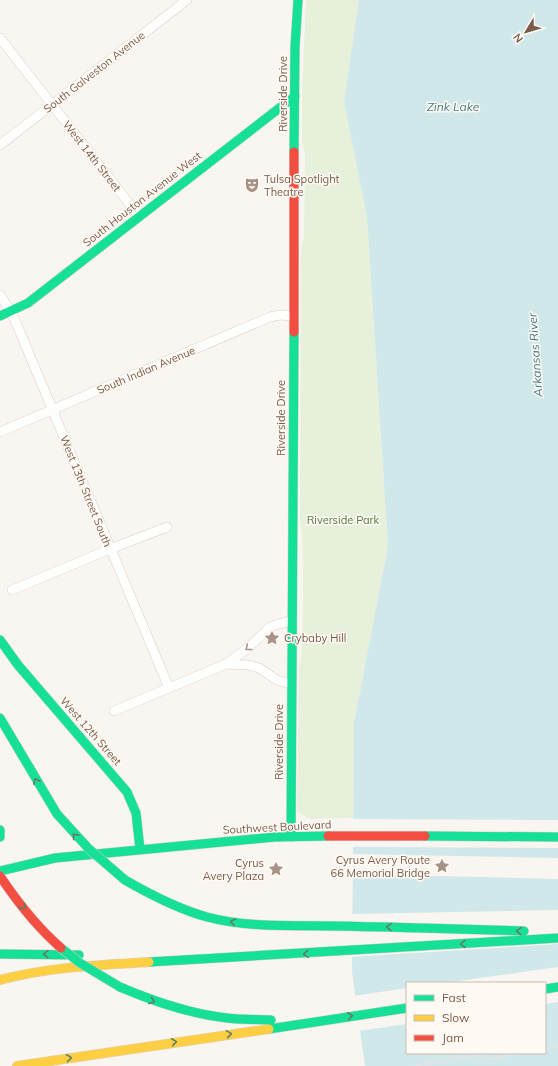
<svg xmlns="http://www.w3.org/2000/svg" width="558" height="1066" font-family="Mulish,sans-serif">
<rect width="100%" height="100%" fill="#f9f5f0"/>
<path fill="#e7f0db" d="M 306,0 L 359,0 L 344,102 L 367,217 L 388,546 L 354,723 L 353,818 L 311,819 L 297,812 L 299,671 C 303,646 303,622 303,597 C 303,570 304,547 300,520 L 301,249 L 304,237 L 305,155 L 302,141 L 302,91 Z"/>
<path fill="#d0e8ea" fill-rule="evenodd" d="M 359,0 L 558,0 L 558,1066 L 365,1066 L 352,972 L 354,723 L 388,546 L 367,217 L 344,102 ZM 407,983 L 545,983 L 545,1053 L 407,1053 Z"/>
<path fill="#f9f5f0" d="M 351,819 L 558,820 L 558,848 L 351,847 Z
M 351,854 L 558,858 L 558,879 L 351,874 Z
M 558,910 L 558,944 L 350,957 L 350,914 Z
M 558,967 L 558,1002 L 545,1004 L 545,983 L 445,983 Z
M 407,988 L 407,1024 L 358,1031 L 353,996 Z"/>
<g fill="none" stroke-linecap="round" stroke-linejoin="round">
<g stroke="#d7d1cb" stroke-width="10">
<path id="street" d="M 0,38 L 139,216
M 0,145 L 187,0
M 0,295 L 11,312 L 17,325 L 169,688
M 0,432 L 270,317 L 279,315 L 294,316
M 12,590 L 110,549 L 167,527
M 226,664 L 248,665 L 259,668 L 277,680 L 291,684
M 114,711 L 226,664 L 248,648 L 270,627 L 278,624 L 292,621"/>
</g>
<g stroke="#d9d2cb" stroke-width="10">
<path id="fast" d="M 294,152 L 295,47 L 298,0
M 0,316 L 28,303 L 295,96
M 0,640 L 18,665 L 127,792 L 136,813 L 140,849
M 0,718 L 57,814
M 0,830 L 0,837
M 425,836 L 558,837
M 291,837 L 294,332
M 0,871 L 55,858 L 275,837 L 328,836
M 125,880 C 151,895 178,909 207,917 C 248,928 292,925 334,926 C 397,927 461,929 524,931
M 0,954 L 79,955
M 149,962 L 558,938
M 120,987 C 155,1002 190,1014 227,1018 C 242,1020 256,1019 271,1020
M 545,989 L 558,987
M 269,1029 L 407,1008"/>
</g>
<g stroke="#d9d2cb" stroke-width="10">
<path id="slow" d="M 0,980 C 49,967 99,965 149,962
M 17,1066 L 269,1029"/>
</g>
<g stroke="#d9d2cb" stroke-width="10">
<path id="jam" d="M 294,332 L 294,152
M 328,836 L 425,836"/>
</g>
<use href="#street" stroke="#fefefd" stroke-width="9"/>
<use href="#fast" stroke="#16e098" stroke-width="9"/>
<use href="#slow" stroke="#ffcf43" stroke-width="9"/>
<use href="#jam" stroke="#f24e42" stroke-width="9"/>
<path stroke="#e6e3e7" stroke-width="2.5" stroke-dasharray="6 4" stroke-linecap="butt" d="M 545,1048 L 558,1046
M 478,1061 L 520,1053
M 416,1066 L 487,1053"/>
<g stroke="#dad1cc" stroke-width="10" stroke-linecap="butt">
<path id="fast-bridge" d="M 57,814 L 89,849 L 125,880
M 61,948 L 80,963 L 120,987"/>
</g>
<g stroke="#dad1cc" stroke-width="10" stroke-linecap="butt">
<path id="jam-bridge" d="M 0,876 C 18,903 37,927 61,948"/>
</g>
<use href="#fast-bridge" stroke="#16e098" stroke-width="9"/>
<use href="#jam-bridge" stroke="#f24e42" stroke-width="9"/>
</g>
<defs><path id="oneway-chevron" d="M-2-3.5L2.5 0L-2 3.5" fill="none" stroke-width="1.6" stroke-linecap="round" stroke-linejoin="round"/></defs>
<use stroke="#a8958b" href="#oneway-chevron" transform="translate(248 648) rotate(141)"/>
<g stroke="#617d60">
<use href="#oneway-chevron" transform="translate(36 781) rotate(-120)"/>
<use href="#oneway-chevron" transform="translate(75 836) rotate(-131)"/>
<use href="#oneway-chevron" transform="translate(23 907) rotate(51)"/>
<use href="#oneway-chevron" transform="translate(233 922) rotate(-170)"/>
<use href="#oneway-chevron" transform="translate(389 927) rotate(-178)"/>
<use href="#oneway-chevron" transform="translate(519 931) rotate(-178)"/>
<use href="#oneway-chevron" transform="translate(463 944) rotate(176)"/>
<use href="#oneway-chevron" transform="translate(46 954) rotate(-179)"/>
<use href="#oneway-chevron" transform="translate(306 954) rotate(177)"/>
<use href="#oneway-chevron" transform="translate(152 1001) rotate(21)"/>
<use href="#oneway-chevron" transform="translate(350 1016) rotate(-8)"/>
<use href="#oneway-chevron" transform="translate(229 1034) rotate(-9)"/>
<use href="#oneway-chevron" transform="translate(174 1042) rotate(-8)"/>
<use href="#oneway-chevron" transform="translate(69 1058) rotate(-8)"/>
</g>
<defs>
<g id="theatre-bare" transform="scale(1.2)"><path d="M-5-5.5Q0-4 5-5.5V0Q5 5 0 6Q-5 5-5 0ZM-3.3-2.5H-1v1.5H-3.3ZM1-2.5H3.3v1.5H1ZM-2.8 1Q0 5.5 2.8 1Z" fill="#a69286" stroke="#fffaf3" stroke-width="2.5" paint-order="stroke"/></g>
<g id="sight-bare" transform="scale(1.2)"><path d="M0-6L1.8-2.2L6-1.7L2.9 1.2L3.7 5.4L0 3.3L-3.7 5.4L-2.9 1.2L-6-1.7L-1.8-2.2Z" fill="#a69286" stroke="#fffaf3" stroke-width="2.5" paint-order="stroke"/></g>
</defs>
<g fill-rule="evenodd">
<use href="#theatre-bare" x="252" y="185"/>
<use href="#sight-bare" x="272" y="638"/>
<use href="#sight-bare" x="442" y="866"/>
<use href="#sight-bare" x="276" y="869"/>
</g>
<g text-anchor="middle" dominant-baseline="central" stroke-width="3" stroke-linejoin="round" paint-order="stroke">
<g font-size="11" fill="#7a5c4d" stroke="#fffaf3">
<text transform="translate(94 72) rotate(-38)">South Galveston Avenue</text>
<text transform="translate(283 94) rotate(-90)">Riverside Drive</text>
<text transform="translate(92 156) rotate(52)">West 14th Street</text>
<text transform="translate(142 199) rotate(-38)">South Houston Avenue West</text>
<text transform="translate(146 370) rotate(-23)">South Indian Avenue</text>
<text transform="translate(281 418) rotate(-90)">Riverside Drive</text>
<text transform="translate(86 491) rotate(68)">West 13th Street South</text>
<text transform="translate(91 731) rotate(49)">West 12th Street</text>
<text transform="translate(279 742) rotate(-90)">Riverside Drive</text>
<text transform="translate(277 827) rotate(-3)">Southwest Boulevard</text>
</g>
<g font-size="11" fill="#7a5c4d" stroke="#fffaf3" text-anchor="start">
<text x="264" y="179">Tulsa Spotlight<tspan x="264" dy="13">Theatre</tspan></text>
<text x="284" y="638">Crybaby Hill</text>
<text x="430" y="860" text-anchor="end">Cyrus Avery Route<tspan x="430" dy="13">66 Memorial Bridge</tspan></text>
<text x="264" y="863" text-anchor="end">Cyrus<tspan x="264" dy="13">Avery Plaza</tspan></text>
</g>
<g font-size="11" fill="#537a41" stroke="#fffaf3">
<text x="343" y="520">Riverside Park</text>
</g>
<g font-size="12" font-style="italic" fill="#437c86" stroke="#fffaf3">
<text x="453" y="106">Zink Lake</text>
<text transform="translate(535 355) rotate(-94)">Arkansas River</text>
</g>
</g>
<rect x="406" y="982" width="140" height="72" fill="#fffaf3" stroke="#cabbb1"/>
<rect x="414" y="995" width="20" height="6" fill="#16e098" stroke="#cabbb1"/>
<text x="442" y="1002" font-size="12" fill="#7a5c4d">Fast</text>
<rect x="414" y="1015" width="20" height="6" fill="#ffcf43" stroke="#cabbb1"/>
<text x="442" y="1022" font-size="12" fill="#7a5c4d">Slow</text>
<rect x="414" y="1035" width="20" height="6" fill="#f24e42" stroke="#cabbb1"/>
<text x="442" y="1042" font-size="12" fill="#7a5c4d">Jam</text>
<g transform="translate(526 32) rotate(232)" stroke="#fffaf3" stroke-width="3" paint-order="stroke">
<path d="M0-3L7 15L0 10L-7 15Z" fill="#7a5c4d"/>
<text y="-6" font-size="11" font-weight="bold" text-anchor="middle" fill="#7a5c4d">N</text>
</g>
</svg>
